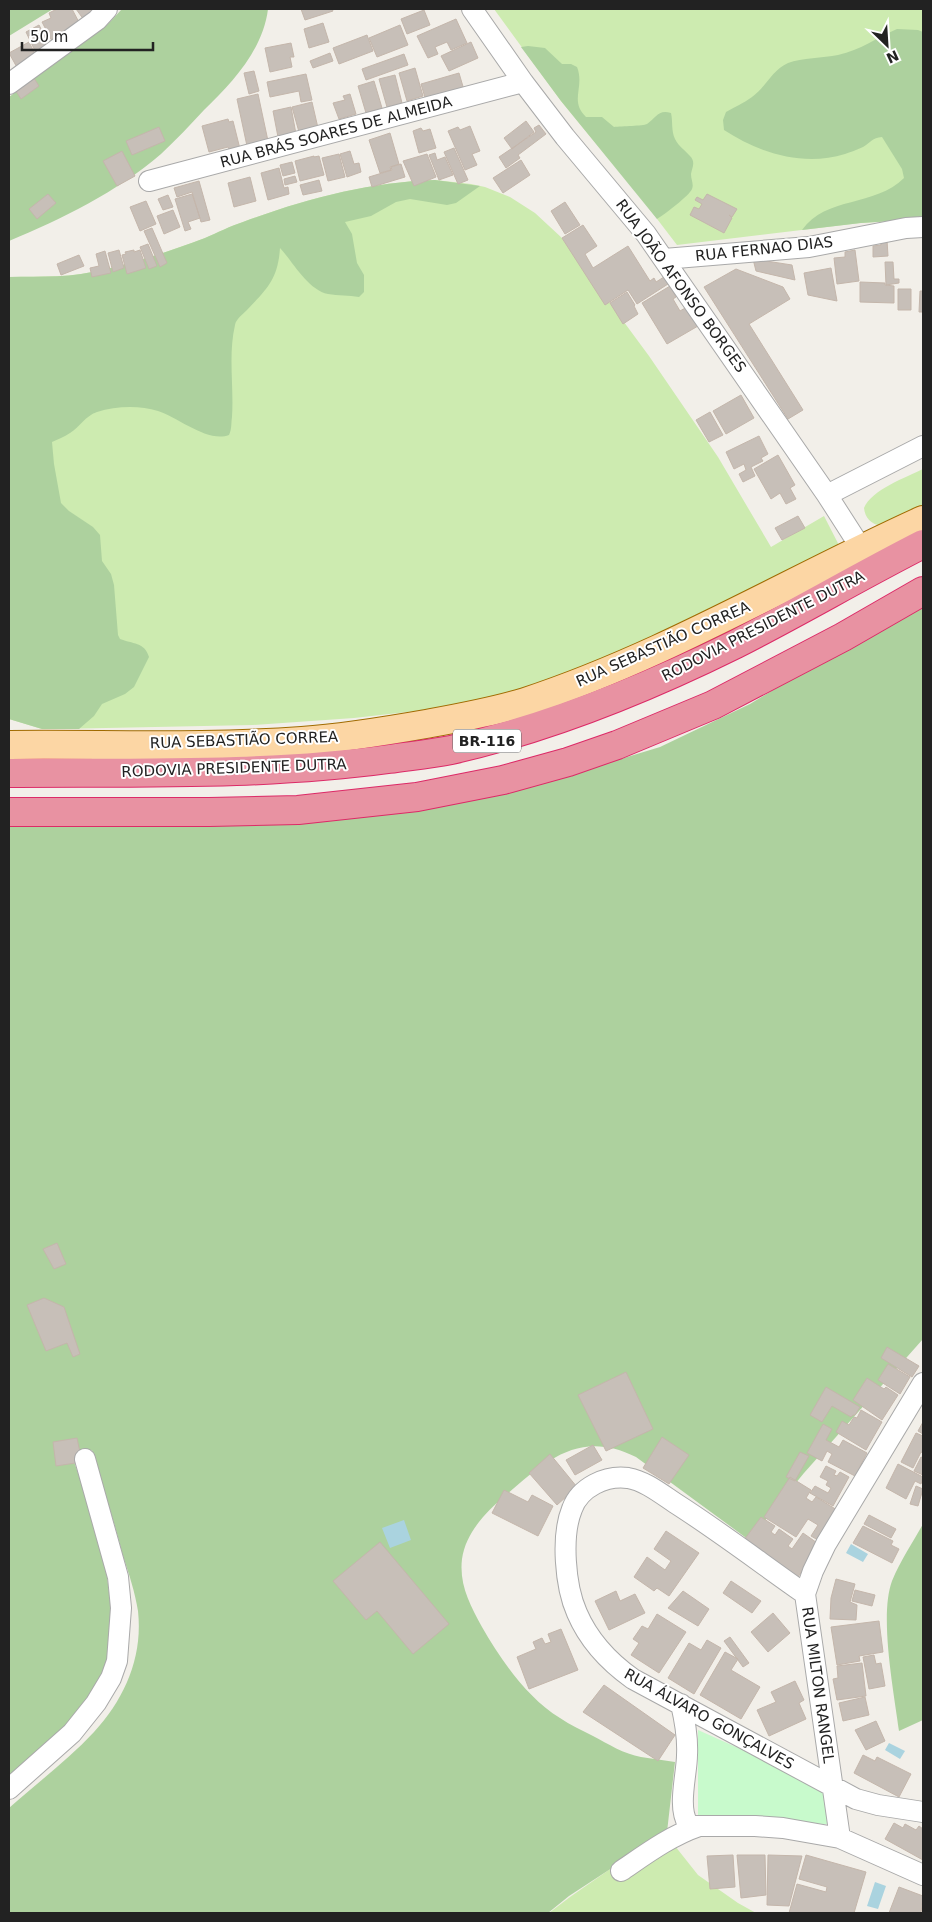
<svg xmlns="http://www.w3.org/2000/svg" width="932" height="1922" font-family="'DejaVu Sans',sans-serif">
<rect width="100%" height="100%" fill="#f2efe9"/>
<path fill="#cdebb0" d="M 494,9 L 923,9 L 923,219 L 860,223 L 677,245 L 638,194 L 561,101 Z
M 435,180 L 471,184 L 485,187 L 510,197 L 535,213 L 562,238 L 649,356 L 718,457 L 771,547 L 824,516 L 843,553 L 781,586 L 537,686 L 483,699 L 416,711 L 354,718 L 253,725 L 57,729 L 42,729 L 9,719 L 9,277 C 33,276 57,278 81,274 C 123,267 165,253 205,238 C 217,233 230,226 243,222 C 305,199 369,182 435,180 Z
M 923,469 L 923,510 L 881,526 C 871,524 865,518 864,508 C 871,490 907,477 923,469 Z
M 675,1846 L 698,1875 L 738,1903 L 756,1913 L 549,1913 L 570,1897 L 616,1865 Z"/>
<path fill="#add19e" d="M 9,9 L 53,9 L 9,36 Z
M 122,9 L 268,9 C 263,50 232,83 204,110 C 190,125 176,140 161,154 C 117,192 62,219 9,241 L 9,97 L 107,25 Z
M 897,29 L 918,30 L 923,32 L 923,219 L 861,223 L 802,230 C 826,196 875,207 904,178 L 902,169 L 882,137 C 872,138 871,142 863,147 C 857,150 850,152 845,154 C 803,167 759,153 724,130 L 723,120 L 726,112 C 734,107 744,103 752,97 C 766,87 772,70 788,63 C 802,58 823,58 838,55 C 861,50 876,38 897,29 Z
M 528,46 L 545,48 L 562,64 L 571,64 L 577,67 C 585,87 569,101 586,117 L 602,117 L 614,127 C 622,126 643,126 647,124 C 656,118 658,109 671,113 C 673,122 671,130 675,139 C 679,147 685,150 690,156 C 696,162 692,168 691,174 C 691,180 694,184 692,189 C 690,195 664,215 657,219 L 561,101 L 521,47 Z
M 435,180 L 480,186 L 456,203 L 447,205 L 410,199 L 396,202 L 371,216 L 345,222 L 352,234 L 357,263 L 364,275 L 364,292 L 359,297 C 349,295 338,296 328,294 C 308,290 293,262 280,248 C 278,279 267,289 247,310 C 243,314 236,319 235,325 C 228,355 234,386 232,417 C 231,423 232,429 229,435 C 208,443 179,418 158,411 C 139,405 116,406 97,412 C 85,416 80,427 70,433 C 64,437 58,439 52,442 L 54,464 L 61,503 L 69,511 L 93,527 L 100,535 L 102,561 L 111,574 L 114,585 L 118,635 L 120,639 C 132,644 145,642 149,657 L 134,687 L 125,694 L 102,704 L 94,716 L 79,729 L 42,729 L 9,719 L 9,277 C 33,276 57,278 81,274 C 123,267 165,253 205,238 C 217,233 230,226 243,222 C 305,199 369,182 435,180 Z
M 923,599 L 923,1339 L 804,1473 L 749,1540 L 636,1457 C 581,1429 546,1460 506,1495 C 486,1512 466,1532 462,1559 C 459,1585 470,1605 482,1627 C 501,1660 527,1698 560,1718 C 570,1725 582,1730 593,1736 C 608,1744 624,1754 641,1757 C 652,1759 664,1760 675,1762 L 667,1832 L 569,1896 L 548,1913 L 9,1913 L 9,1808 C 37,1783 68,1760 94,1732 C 125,1698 143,1657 138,1611 C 135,1592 129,1574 123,1556 C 114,1520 102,1485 92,1450 L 72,1456 L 96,1524 L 106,1568 L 112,1617 L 108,1668 L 73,1721 L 9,1781 L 9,826 L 218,825 L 545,782 L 660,747 L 750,704 Z
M 923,1524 L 923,1720 L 899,1731 C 894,1692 879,1616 892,1581 C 900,1561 913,1542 923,1524 Z"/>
<path fill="#c8facc" d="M 698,1730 L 826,1787 L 827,1824 L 698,1821 Z"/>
<path fill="#aad3df" d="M 404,1520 L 411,1540 L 390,1548 L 382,1528 Z
M 851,1544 L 868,1554 L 863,1562 L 846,1553 Z
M 889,1743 L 905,1751 L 900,1759 L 885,1750 Z
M 875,1882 L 886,1886 L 878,1909 L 867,1906 Z"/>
<path fill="#c7bfb8" stroke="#c4b6ab" d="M 57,9 L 72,9 L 82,28 L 53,43 L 42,22 L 51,18 L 49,13 Z
M 76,9 L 101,9 L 84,20 Z
M 301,9 L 332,9 L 333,11 L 305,20 Z
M 424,10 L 430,25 L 407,34 L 401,19 Z
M 456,19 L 467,43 L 451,50 L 447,42 L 435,47 L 438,54 L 428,58 L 417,36 Z
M 323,23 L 329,42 L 309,48 L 304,29 Z
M 39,25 L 50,46 L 36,53 L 26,32 Z
M 400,25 L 408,45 L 377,57 L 369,38 Z
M 367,35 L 373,51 L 339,64 L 333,48 Z
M 29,42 L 38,60 L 19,71 L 9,53 Z
M 471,42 L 478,58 L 449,71 L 441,56 Z
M 291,43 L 294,57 L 290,57 L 292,67 L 270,72 L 265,48 Z
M 330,53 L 333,61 L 313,68 L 310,61 Z
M 404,54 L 408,65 L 366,80 L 362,69 Z
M 415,68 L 423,96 L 407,101 L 399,73 Z
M 254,71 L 259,91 L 249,94 L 244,73 Z
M 459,73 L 464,90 L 426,101 L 421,84 Z
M 306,74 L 312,100 L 301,102 L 299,91 L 270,97 L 267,82 Z
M 32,75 L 39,86 L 21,99 L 14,88 Z
M 395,75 L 402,103 L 387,107 L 379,79 Z
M 374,81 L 382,108 L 366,113 L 358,86 Z
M 258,94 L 268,141 L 247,146 L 237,99 Z
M 350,94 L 356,114 L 339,119 L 333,103 L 345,100 L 343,96 Z
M 312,102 L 318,128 L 299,132 L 292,107 Z
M 291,107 L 296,134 L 278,137 L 273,111 Z
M 228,119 L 229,122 L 233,121 L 240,149 L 230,151 L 228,147 L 209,152 L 202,126 Z
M 526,121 L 534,132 L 512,149 L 504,138 Z
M 539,125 L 546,134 L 518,155 L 520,158 L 506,168 L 499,157 L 536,132 L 534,128 Z
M 470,126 L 480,151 L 472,154 L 477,165 L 465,170 L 448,131 L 458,127 L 460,130 Z
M 159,127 L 165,141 L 132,155 L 126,141 Z
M 421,128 L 423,131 L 430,129 L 436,148 L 419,153 L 413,131 Z
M 390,133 L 399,164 L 390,167 L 391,170 L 380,173 L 369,140 Z
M 454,148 L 468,180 L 458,184 L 444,152 Z
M 122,151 L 135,176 L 117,186 L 103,161 Z
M 350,151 L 354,164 L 359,163 L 361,172 L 347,177 L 340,154 Z
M 435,153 L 437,160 L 445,157 L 453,175 L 439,180 L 429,155 Z
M 339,154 L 345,177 L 328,181 L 322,158 Z
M 427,154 L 436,177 L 414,186 L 403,161 Z
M 314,156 L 314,157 L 319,156 L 324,175 L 300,181 L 295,161 Z
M 521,160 L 530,175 L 503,193 L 493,178 Z
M 292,162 L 295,173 L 283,176 L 280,165 Z
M 401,164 L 405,177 L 372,187 L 369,177 L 392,170 L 391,167 Z
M 279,168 L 284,188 L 288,187 L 289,194 L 268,200 L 261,173 Z
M 295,176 L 297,182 L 285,185 L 284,179 Z
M 250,177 L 256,201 L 234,207 L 228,183 Z
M 319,180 L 322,191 L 303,195 L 300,185 Z
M 199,181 L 210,220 L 201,222 L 192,192 L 177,197 L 174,188 Z
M 48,194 L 56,203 L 37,219 L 29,209 Z
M 192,194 L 200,218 L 188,222 L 191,229 L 185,231 L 175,199 Z
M 707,194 L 737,209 L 732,217 L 729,215 L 732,218 L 724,233 L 690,215 L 694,207 L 699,209 L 702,204 L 695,200 L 697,197 L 703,200 Z
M 168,195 L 173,207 L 163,210 L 158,199 Z
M 146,201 L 156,224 L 140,231 L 130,207 Z
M 565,202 L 580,225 L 565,234 L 551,211 Z
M 173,210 L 180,227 L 164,234 L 157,216 Z
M 583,225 L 597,246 L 585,254 L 593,268 L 628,246 L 650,281 L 654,278 L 656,282 L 664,277 L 668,284 L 637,304 L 628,290 L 605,305 L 562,238 Z
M 152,228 L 167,263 L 160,267 L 144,231 Z
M 880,240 L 887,240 L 888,256 L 873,257 L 873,246 L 881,245 Z
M 148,244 L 157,266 L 149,269 L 140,247 Z
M 119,250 L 124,268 L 113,272 L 108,253 Z
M 134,250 L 134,252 L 140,250 L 146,268 L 127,274 L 122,255 L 126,254 L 125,252 Z
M 855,250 L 859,281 L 837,284 L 834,258 L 845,257 L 845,252 Z
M 105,251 L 111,273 L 92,277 L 90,268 L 99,266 L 96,254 Z
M 79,255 L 84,266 L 61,275 L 57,264 Z
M 753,259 L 792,265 L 795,280 L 756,271 Z
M 885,262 L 893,262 L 894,279 L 899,279 L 899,283 L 886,285 Z
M 831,268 L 837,301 L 808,295 L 804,273 Z
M 736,269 L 783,287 L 790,299 L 749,324 L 803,410 L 788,419 L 704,287 Z
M 860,282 L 885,283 L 885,285 L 894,286 L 894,303 L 860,302 Z
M 670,286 L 676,297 L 673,299 L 680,311 L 687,307 L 698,326 L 667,344 L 642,303 Z
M 898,289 L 911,289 L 911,310 L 898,310 Z
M 920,291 L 923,291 L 923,312 L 919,312 Z
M 627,292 L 635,305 L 634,306 L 638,314 L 623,324 L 610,303 Z
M 741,395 L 754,418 L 726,434 L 713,411 Z
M 710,412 L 723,435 L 709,442 L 696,420 Z
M 759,436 L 768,454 L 761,458 L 763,461 L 751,467 L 755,476 L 743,482 L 739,474 L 746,470 L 744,464 L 734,469 L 726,452 Z
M 778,455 L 795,485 L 790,488 L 796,499 L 786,504 L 780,493 L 771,499 L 754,469 Z
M 798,516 L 805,528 L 782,540 L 775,528 Z
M 57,1243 L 66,1264 L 54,1269 L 43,1249 Z
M 44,1298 L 64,1307 L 80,1354 L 73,1357 L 67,1343 L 46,1351 L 27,1305 Z
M 887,1347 L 919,1366 L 912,1377 L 881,1358 Z
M 888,1364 L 910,1377 L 900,1394 L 878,1380 Z
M 626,1372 L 653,1429 L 606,1451 L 578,1395 Z
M 867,1378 L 884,1389 L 886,1387 L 898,1395 L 882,1420 L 853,1400 Z
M 826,1387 L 860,1407 L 855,1415 L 853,1415 L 851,1417 L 832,1406 L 822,1422 L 810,1415 Z
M 861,1410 L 882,1422 L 866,1450 L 836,1432 L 842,1421 L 849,1425 L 854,1417 L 857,1418 Z
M 923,1422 L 923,1434 L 918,1431 Z
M 823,1424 L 832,1429 L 826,1440 L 839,1447 L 843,1440 L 867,1453 L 855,1476 L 828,1462 L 832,1454 L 827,1451 L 822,1461 L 807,1453 Z
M 916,1433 L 923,1436 L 923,1453 L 921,1452 L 913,1468 L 901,1462 Z
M 662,1437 L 689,1455 L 669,1484 L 643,1468 Z
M 77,1438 L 82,1462 L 56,1466 L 53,1442 Z
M 593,1445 L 602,1460 L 575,1475 L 566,1460 Z
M 800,1452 L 809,1456 L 795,1481 L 786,1477 Z
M 550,1454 L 577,1487 L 557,1505 L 529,1473 Z
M 921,1457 L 923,1458 L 923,1475 L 914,1471 Z
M 898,1464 L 923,1477 L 921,1484 L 915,1481 L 906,1499 L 886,1488 Z
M 826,1466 L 836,1471 L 834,1475 L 837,1476 L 840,1472 L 849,1477 L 833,1506 L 810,1493 L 815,1486 L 828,1493 L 831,1488 L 826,1485 L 828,1481 L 820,1477 Z
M 790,1477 L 811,1490 L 806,1498 L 812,1502 L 816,1497 L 837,1510 L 818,1540 L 811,1536 L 818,1525 L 808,1519 L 796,1537 L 764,1517 Z
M 916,1486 L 923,1489 L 918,1506 L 910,1504 Z
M 504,1490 L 528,1502 L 532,1495 L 553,1506 L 538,1536 L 492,1513 Z
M 869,1515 L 896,1529 L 891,1538 L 864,1524 Z
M 761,1517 L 775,1526 L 771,1532 L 775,1535 L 779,1529 L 793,1539 L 788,1546 L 792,1549 L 803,1533 L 820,1545 L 798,1577 L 744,1540 Z
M 863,1526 L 893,1541 L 891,1545 L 899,1549 L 892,1563 L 853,1543 Z
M 666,1531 L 699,1553 L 669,1596 L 657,1588 L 654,1591 L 634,1577 L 647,1557 L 665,1570 L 671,1561 L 654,1549 Z
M 380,1542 L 449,1624 L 413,1654 L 377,1611 L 366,1620 L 333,1581 Z
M 836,1579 L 855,1584 L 850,1602 L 857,1605 L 856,1620 L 830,1619 L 831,1598 Z
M 731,1581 L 761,1601 L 752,1613 L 723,1593 Z
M 855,1590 L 875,1595 L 872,1606 L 852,1601 Z
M 616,1591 L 620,1601 L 635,1594 L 645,1613 L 609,1630 L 595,1601 Z
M 683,1591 L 709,1609 L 698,1626 L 668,1608 Z
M 773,1613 L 790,1633 L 768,1652 L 751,1632 Z
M 657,1614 L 686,1632 L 659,1673 L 631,1655 L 639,1643 L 633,1639 L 642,1626 L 648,1629 Z
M 879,1621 L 883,1652 L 859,1656 L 860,1661 L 837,1665 L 831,1627 Z
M 561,1629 L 578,1670 L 529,1689 L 517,1657 L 536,1649 L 533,1642 L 542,1638 L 545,1644 L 551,1642 L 548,1634 Z
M 730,1637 L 749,1663 L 743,1667 L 724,1641 Z
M 707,1640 L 721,1648 L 694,1694 L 668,1678 L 689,1643 L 701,1650 Z
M 725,1652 L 738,1659 L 731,1670 L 760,1687 L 741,1719 L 700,1695 Z
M 874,1655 L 876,1664 L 881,1663 L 885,1686 L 869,1689 L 863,1657 Z
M 862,1663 L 866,1696 L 837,1700 L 833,1679 L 838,1678 L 837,1666 Z
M 795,1681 L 804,1700 L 799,1703 L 806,1719 L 769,1736 L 757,1710 L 776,1702 L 771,1692 Z
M 604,1685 L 675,1735 L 658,1761 L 583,1712 Z
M 865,1697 L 869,1715 L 843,1721 L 839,1703 Z
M 876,1721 L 885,1741 L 866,1750 L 855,1730 Z
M 863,1755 L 875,1761 L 877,1757 L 911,1774 L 899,1797 L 854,1773 Z
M 894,1823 L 903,1828 L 905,1824 L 916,1830 L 919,1826 L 923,1829 L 923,1860 L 885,1839 Z
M 733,1855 L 735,1887 L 710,1889 L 707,1856 Z
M 737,1855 L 765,1855 L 766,1895 L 741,1898 Z
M 768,1855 L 802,1856 L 789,1906 L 767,1905 Z
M 806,1855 L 866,1872 L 854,1913 L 789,1913 L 797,1884 L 826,1892 L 827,1887 L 799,1879 Z
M 899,1887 L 923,1896 L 921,1913 L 889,1913 Z"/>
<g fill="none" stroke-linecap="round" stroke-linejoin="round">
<g stroke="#a9a9a9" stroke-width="22">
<path id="minor" d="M 472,9 L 523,82 L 565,137 L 646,234 L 827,495 L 861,548
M 9,84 L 97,20 L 107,9
M 149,181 L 523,82
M 664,259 L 809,247 L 906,228 L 923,227
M 827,495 L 923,446
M 805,1594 C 762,1564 719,1531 675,1503 C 660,1493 645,1481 628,1478 C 606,1475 580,1487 572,1509 C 561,1536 565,1586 577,1613 C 589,1641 609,1662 633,1679 L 856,1799 L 878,1805 L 923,1812
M 681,1704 C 685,1721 688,1737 687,1755 C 687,1774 677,1807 688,1824 L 699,1826 L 755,1826 L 783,1828 L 840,1838 L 923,1875
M 9,1789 L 72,1733 L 96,1703 L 111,1678 L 117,1661 L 121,1608 L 118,1577 L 85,1459
M 840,1838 L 805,1594 L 813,1571 L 826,1544 L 923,1383
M 621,1871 C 646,1854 670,1836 699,1826"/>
</g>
<g stroke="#a06b00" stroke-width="30">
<path id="primary" d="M 9,745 C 106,744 205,748 302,741 C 344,738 386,731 426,724 C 459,718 493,712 525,702 C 665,656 790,580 923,520"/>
</g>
<g stroke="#dc2a67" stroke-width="30">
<path id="motorway" d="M 9,773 C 136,772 264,776 389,759 C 410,756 431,754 451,750 C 550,728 645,689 736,644 C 799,612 860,576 923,544
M 9,812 L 209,812 L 298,810 L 417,797 L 503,780 L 568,762 L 617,745 L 713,705 L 843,637 L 923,591"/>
</g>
<use href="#minor" stroke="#fff" stroke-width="20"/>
<use href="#primary" stroke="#fcd6a4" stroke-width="28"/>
<use href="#motorway" stroke="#e892a2" stroke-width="28"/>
</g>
<g text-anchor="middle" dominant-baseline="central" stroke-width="4" stroke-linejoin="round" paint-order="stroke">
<rect fill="#fff" stroke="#646464" stroke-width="1" x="453" y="729.5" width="68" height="23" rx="4"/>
<g font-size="14" font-weight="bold" fill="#222">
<text x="487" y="741">BR-116</text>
</g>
<g font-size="15" fill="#222" stroke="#fff">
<text transform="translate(336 132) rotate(-15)">RUA BRÁS SOARES DE ALMEIDA</text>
<text transform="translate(764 249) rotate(-6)">RUA FERNAO DIAS</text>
<text transform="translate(681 286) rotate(54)">RUA JOÃO AFONSO BORGES</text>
<text transform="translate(763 626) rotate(-27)">RODOVIA PRESIDENTE DUTRA</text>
<text transform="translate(663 644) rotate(-24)">RUA SEBASTIÃO CORREA</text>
<text transform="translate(244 740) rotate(-2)">RUA SEBASTIÃO CORREA</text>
<text transform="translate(234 768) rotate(-2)">RODOVIA PRESIDENTE DUTRA</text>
<text transform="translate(818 1685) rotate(82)">RUA MILTON RANGEL</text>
<text transform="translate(709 1719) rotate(29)">RUA ÁLVARO GONÇALVES</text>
</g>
</g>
<rect width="932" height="1922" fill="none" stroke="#222222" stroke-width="20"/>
<g transform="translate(887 45) rotate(155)" stroke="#ffffff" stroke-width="4" paint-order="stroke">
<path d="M0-4L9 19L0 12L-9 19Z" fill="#222222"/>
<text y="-8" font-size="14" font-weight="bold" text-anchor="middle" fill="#222222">N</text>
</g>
<path d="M22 42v8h131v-8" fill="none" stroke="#222222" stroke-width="2.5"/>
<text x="30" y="42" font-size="15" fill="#222222" stroke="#ffffff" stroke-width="4" paint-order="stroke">50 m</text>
</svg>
